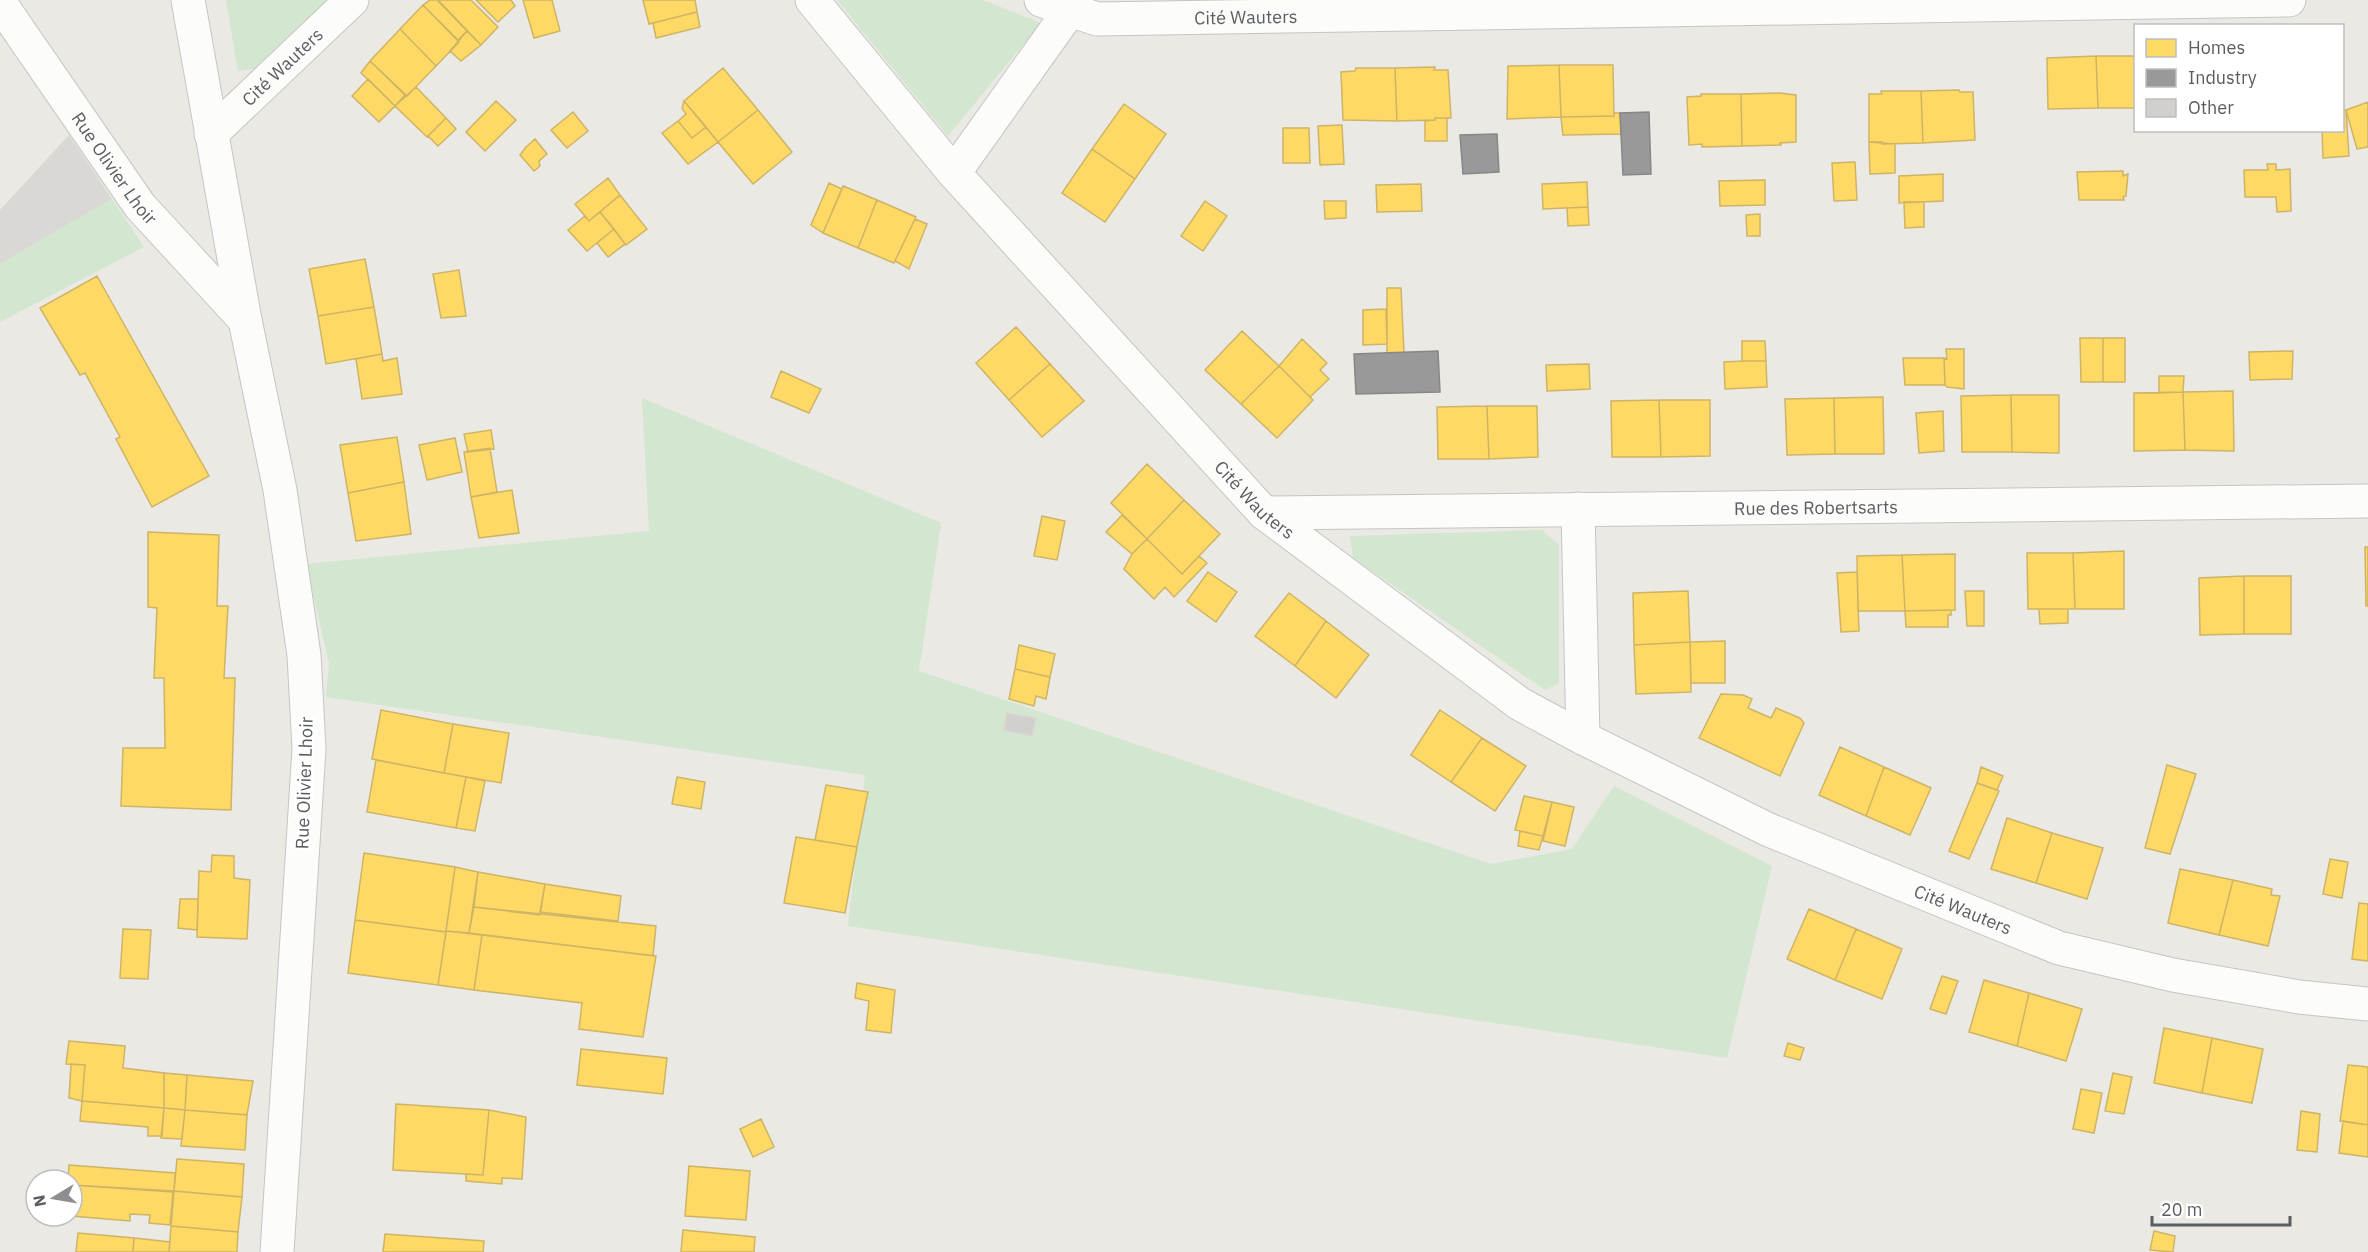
<svg xmlns="http://www.w3.org/2000/svg" width="2368" height="1252" font-family="'IBM Plex Sans',sans-serif">
<rect width="100%" height="100%" fill="#eae9e4"/>
<path fill="#dad8d4" d="M 69,135 L 112,199 L 0,264 L 0,210 Z"/>
<path fill="#d2e6d0" d="M 226,0 L 327,0 L 260,68 L 238,71 Z
M 837,0 L 983,0 L 1041,23 L 948,136 Z
M 112,199 L 144,247 L 0,322 L 0,264 Z
M 642,398 L 941,523 L 919,671 L 1491,864 L 1572,849 L 1614,786 L 1772,866 L 1727,1058 L 848,926 L 865,775 L 326,697 L 329,663 L 306,564 L 649,531 Z
M 1542,530 L 1559,545 L 1559,683 L 1545,690 L 1353,558 L 1350,536 Z"/>
<path fill="#ffd966" stroke="#ceb465" stroke-width="1.5" d="M 430,0 L 437,0 L 467,31 L 458,40 L 423,5 Z
M 440,0 L 471,0 L 498,27 L 481,45 L 439,1 Z
M 476,0 L 511,0 L 515,6 L 498,22 Z
M 523,0 L 552,0 L 560,31 L 534,38 Z
M 643,0 L 695,0 L 697,12 L 649,24 Z
M 423,5 L 459,42 L 436,66 L 400,29 Z
M 697,12 L 700,27 L 656,38 L 653,23 Z
M 400,29 L 436,66 L 407,96 L 370,61 Z
M 467,31 L 481,45 L 461,61 L 450,51 Z
M 2096,56 L 2098,108 L 2048,109 L 2047,58 Z
M 2096,56 L 2136,56 L 2136,108 L 2098,108 Z
M 370,61 L 405,95 L 395,106 L 361,73 Z
M 1559,65 L 1561,117 L 1507,119 L 1508,66 Z
M 1559,65 L 1613,65 L 1614,116 L 1561,117 Z
M 1435,67 L 1434,70 L 1448,70 L 1451,118 L 1435,118 L 1435,120 L 1397,121 L 1395,68 Z
M 723,68 L 758,110 L 718,142 L 684,101 Z
M 1356,68 L 1395,68 L 1397,121 L 1343,120 L 1341,72 L 1355,71 Z
M 368,79 L 395,106 L 379,122 L 352,96 Z
M 416,87 L 446,118 L 427,137 L 395,106 Z
M 1959,90 L 1960,92 L 1973,92 L 1975,140 L 1923,143 L 1921,91 Z
M 1881,91 L 1921,91 L 1923,143 L 1882,144 L 1882,142 L 1869,142 L 1869,94 L 1882,94 Z
M 1780,93 L 1796,95 L 1796,142 L 1780,143 L 1781,145 L 1742,146 L 1741,94 Z
M 1701,94 L 1741,94 L 1742,146 L 1702,147 L 1702,144 L 1689,145 L 1687,97 L 1701,96 Z
M 496,101 L 516,120 L 485,151 L 466,132 Z
M 684,101 L 706,127 L 692,138 L 678,121 L 686,114 L 682,108 Z
M 2368,102 L 2368,147 L 2357,149 L 2346,110 Z
M 1124,104 L 1166,134 L 1135,179 L 1092,149 Z
M 758,110 L 792,152 L 753,184 L 718,142 Z
M 2342,110 L 2346,110 L 2349,156 L 2323,158 L 2322,130 L 2342,130 Z
M 573,112 L 588,131 L 567,148 L 551,130 Z
M 1614,113 L 1620,113 L 1621,134 L 1563,135 L 1561,117 L 1614,116 Z
M 446,118 L 456,129 L 438,146 L 428,136 Z
M 1435,118 L 1447,118 L 1447,141 L 1425,141 L 1425,121 L 1435,120 Z
M 678,121 L 692,138 L 706,127 L 718,142 L 688,164 L 662,133 Z
M 1342,125 L 1344,164 L 1320,165 L 1318,126 Z
M 1283,128 L 1309,128 L 1310,163 L 1283,163 Z
M 535,139 L 547,154 L 539,161 L 540,166 L 534,171 L 520,155 L 526,147 Z
M 1869,142 L 1895,144 L 1895,173 L 1870,174 Z
M 1092,149 L 1135,179 L 1105,222 L 1062,193 Z
M 1855,162 L 1857,200 L 1834,201 L 1832,163 Z
M 2267,164 L 2276,164 L 2276,170 L 2290,169 L 2291,211 L 2277,212 L 2276,197 L 2245,197 L 2244,170 L 2268,170 Z
M 2123,171 L 2123,176 L 2128,174 L 2126,196 L 2123,197 L 2124,200 L 2079,200 L 2077,172 Z
M 1943,174 L 1943,201 L 1899,203 L 1899,176 Z
M 608,178 L 620,195 L 589,221 L 575,204 Z
M 1765,180 L 1765,205 L 1720,206 L 1719,181 Z
M 1587,182 L 1588,207 L 1543,209 L 1542,184 Z
M 829,183 L 842,189 L 823,233 L 811,225 Z
M 1421,184 L 1422,211 L 1377,212 L 1376,185 Z
M 843,186 L 877,200 L 858,248 L 823,233 Z
M 620,195 L 647,229 L 626,245 L 600,212 Z
M 877,200 L 916,217 L 894,263 L 858,248 Z
M 1205,201 L 1227,216 L 1203,251 L 1181,236 Z
M 1324,201 L 1346,201 L 1346,218 L 1325,219 Z
M 1904,202 L 1924,202 L 1924,227 L 1905,228 Z
M 1588,207 L 1589,225 L 1568,226 L 1567,208 Z
M 600,212 L 614,229 L 587,251 L 568,230 L 585,216 L 589,221 Z
M 1760,214 L 1760,236 L 1747,236 L 1746,215 Z
M 915,219 L 927,224 L 909,269 L 895,261 Z
M 614,229 L 625,244 L 608,257 L 597,243 Z
M 365,259 L 374,307 L 318,316 L 309,269 Z
M 459,270 L 466,316 L 441,318 L 433,274 Z
M 97,276 L 209,476 L 152,507 L 116,439 L 120,437 L 85,373 L 80,375 L 40,308 Z
M 1387,288 L 1401,288 L 1404,353 L 1387,353 Z
M 374,307 L 382,354 L 326,364 L 318,316 Z
M 1386,309 L 1387,344 L 1363,345 L 1363,310 Z
M 1016,327 L 1050,364 L 1009,400 L 976,363 Z
M 1242,331 L 1279,366 L 1241,404 L 1205,370 Z
M 2080,338 L 2103,338 L 2103,382 L 2081,382 Z
M 2103,338 L 2125,338 L 2125,382 L 2103,382 Z
M 1302,339 L 1327,363 L 1320,370 L 1329,379 L 1310,397 L 1279,366 Z
M 1742,341 L 1765,341 L 1766,361 L 1742,361 Z
M 1946,349 L 1964,349 L 1964,389 L 1947,387 L 1945,385 L 1944,358 L 1947,359 Z
M 2293,351 L 2292,379 L 2250,380 L 2249,352 Z
M 382,354 L 383,361 L 397,358 L 402,394 L 362,399 L 356,359 Z
M 1903,358 L 1944,358 L 1945,385 L 1905,385 Z
M 1745,361 L 1766,361 L 1767,387 L 1725,389 L 1724,362 Z
M 1050,364 L 1084,401 L 1042,437 L 1009,400 Z
M 1589,364 L 1590,389 L 1547,391 L 1546,365 Z
M 1279,366 L 1313,400 L 1277,438 L 1241,404 Z
M 781,371 L 821,389 L 809,413 L 771,397 Z
M 2159,376 L 2184,376 L 2183,392 L 2159,393 Z
M 2233,391 L 2234,451 L 2185,450 L 2183,392 Z
M 2183,392 L 2185,450 L 2134,451 L 2134,393 Z
M 2011,395 L 2012,452 L 1962,452 L 1961,396 Z
M 2011,395 L 2059,395 L 2059,453 L 2012,452 Z
M 1883,397 L 1884,454 L 1835,454 L 1834,398 Z
M 1834,398 L 1835,454 L 1787,455 L 1785,399 Z
M 1659,400 L 1661,457 L 1612,457 L 1611,401 Z
M 1659,400 L 1710,400 L 1710,456 L 1661,457 Z
M 1487,406 L 1489,459 L 1438,459 L 1437,407 Z
M 1487,406 L 1537,406 L 1538,457 L 1489,459 Z
M 1943,411 L 1944,451 L 1919,453 L 1916,413 Z
M 491,430 L 494,449 L 468,452 L 464,434 Z
M 397,437 L 404,482 L 348,493 L 340,445 Z
M 455,438 L 462,472 L 427,480 L 419,445 Z
M 490,448 L 497,492 L 471,497 L 464,452 Z
M 1147,464 L 1184,500 L 1147,539 L 1111,503 Z
M 404,482 L 411,534 L 356,541 L 348,493 Z
M 512,490 L 519,533 L 479,538 L 471,497 Z
M 1184,500 L 1220,534 L 1182,574 L 1147,539 Z
M 1122,515 L 1147,539 L 1132,554 L 1106,532 Z
M 1042,516 L 1065,521 L 1057,560 L 1034,556 Z
M 148,532 L 219,535 L 217,606 L 228,606 L 224,678 L 235,678 L 231,810 L 121,806 L 123,748 L 165,748 L 164,678 L 154,678 L 157,608 L 148,607 Z
M 1147,539 L 1182,574 L 1199,556 L 1207,563 L 1174,597 L 1165,587 L 1154,599 L 1124,569 L 1132,554 Z
M 2365,547 L 2368,547 L 2368,606 L 2366,606 Z
M 2124,551 L 2124,609 L 2075,609 L 2073,553 Z
M 2027,553 L 2073,553 L 2075,609 L 2028,609 Z
M 1955,554 L 1955,610 L 1905,611 L 1902,555 Z
M 1902,555 L 1905,611 L 1858,611 L 1857,556 Z
M 1208,572 L 1237,592 L 1216,622 L 1187,601 Z
M 1857,572 L 1859,631 L 1841,632 L 1837,573 Z
M 2244,576 L 2244,634 L 2200,635 L 2199,578 Z
M 2244,576 L 2291,576 L 2291,634 L 2244,634 Z
M 1688,591 L 1690,642 L 1634,645 L 1633,593 Z
M 1965,591 L 1984,591 L 1984,626 L 1967,626 Z
M 1289,593 L 1326,621 L 1295,666 L 1255,636 Z
M 2039,609 L 2068,609 L 2068,623 L 2040,624 Z
M 1951,610 L 1951,615 L 1948,615 L 1948,627 L 1906,627 L 1905,611 Z
M 1326,621 L 1369,655 L 1336,698 L 1295,666 Z
M 1725,641 L 1725,683 L 1691,683 L 1690,642 Z
M 1690,642 L 1691,692 L 1636,694 L 1634,645 Z
M 1019,645 L 1055,654 L 1050,677 L 1015,669 Z
M 1015,669 L 1050,677 L 1046,699 L 1036,696 L 1034,706 L 1009,699 Z
M 1721,694 L 1743,695 L 1752,699 L 1748,708 L 1771,718 L 1776,708 L 1800,718 L 1804,723 L 1780,776 L 1699,738 Z
M 381,710 L 453,724 L 444,773 L 372,759 Z
M 1440,710 L 1482,738 L 1451,782 L 1411,755 Z
M 453,724 L 509,733 L 501,783 L 444,773 Z
M 1482,738 L 1526,766 L 1495,811 L 1451,782 Z
M 1840,747 L 1884,767 L 1866,816 L 1819,795 Z
M 376,760 L 466,777 L 456,828 L 367,812 Z
M 2167,765 L 2196,774 L 2170,854 L 2145,848 Z
M 1884,767 L 1931,788 L 1910,835 L 1866,816 Z
M 1981,767 L 2003,776 L 1997,790 L 1977,783 Z
M 466,777 L 485,781 L 475,831 L 456,828 Z
M 677,777 L 705,782 L 701,809 L 672,804 Z
M 1977,783 L 1999,791 L 1969,859 L 1949,851 Z
M 826,785 L 868,792 L 857,847 L 815,840 Z
M 1524,796 L 1552,802 L 1543,836 L 1515,830 Z
M 1552,802 L 1574,807 L 1565,846 L 1543,841 Z
M 2007,818 L 2052,833 L 2036,883 L 1991,869 Z
M 1520,831 L 1543,836 L 1539,850 L 1518,846 Z
M 2052,833 L 2103,848 L 2087,899 L 2036,883 Z
M 796,837 L 857,847 L 845,913 L 784,903 Z
M 364,853 L 455,867 L 446,932 L 355,920 Z
M 212,855 L 234,856 L 234,878 L 250,880 L 247,939 L 197,937 L 199,871 L 211,872 Z
M 2330,859 L 2348,862 L 2342,898 L 2323,894 Z
M 455,867 L 478,872 L 469,933 L 446,931 Z
M 2180,869 L 2233,880 L 2219,935 L 2168,923 Z
M 478,872 L 545,884 L 540,915 L 474,907 Z
M 2233,880 L 2272,889 L 2271,895 L 2280,896 L 2268,946 L 2219,935 Z
M 545,884 L 621,896 L 618,921 L 540,912 Z
M 180,899 L 198,899 L 197,930 L 178,928 Z
M 2359,903 L 2368,904 L 2368,961 L 2352,959 Z
M 474,907 L 656,926 L 653,956 L 469,933 Z
M 1809,909 L 1856,929 L 1835,980 L 1787,959 Z
M 355,920 L 446,932 L 438,985 L 348,973 Z
M 123,929 L 151,930 L 148,979 L 120,978 Z
M 1856,929 L 1902,949 L 1882,999 L 1835,980 Z
M 446,931 L 482,935 L 474,990 L 438,985 Z
M 482,935 L 656,956 L 643,1037 L 579,1029 L 582,1003 L 474,990 Z
M 1942,976 L 1958,981 L 1946,1014 L 1930,1009 Z
M 1984,980 L 2029,993 L 2017,1046 L 1969,1032 Z
M 857,983 L 895,990 L 891,1033 L 866,1030 L 869,1001 L 855,998 Z
M 2029,993 L 2082,1009 L 2066,1061 L 2017,1046 Z
M 2164,1028 L 2212,1038 L 2202,1093 L 2154,1083 Z
M 2212,1038 L 2263,1049 L 2252,1103 L 2202,1093 Z
M 69,1041 L 125,1046 L 123,1068 L 164,1073 L 164,1108 L 82,1101 L 85,1065 L 66,1064 Z
M 1788,1043 L 1804,1048 L 1800,1060 L 1784,1056 Z
M 581,1049 L 667,1058 L 663,1094 L 577,1085 Z
M 71,1064 L 85,1065 L 82,1101 L 69,1098 Z
M 2348,1065 L 2368,1067 L 2368,1125 L 2340,1121 Z
M 164,1073 L 187,1075 L 185,1110 L 164,1108 Z
M 2113,1073 L 2132,1077 L 2124,1114 L 2105,1111 Z
M 187,1075 L 253,1081 L 247,1115 L 185,1110 Z
M 2081,1089 L 2102,1093 L 2094,1133 L 2073,1129 Z
M 82,1101 L 164,1108 L 162,1136 L 148,1136 L 148,1127 L 80,1121 Z
M 396,1104 L 489,1110 L 483,1175 L 393,1170 Z
M 164,1108 L 185,1110 L 182,1139 L 161,1138 Z
M 185,1110 L 247,1115 L 245,1150 L 181,1146 Z
M 489,1110 L 526,1117 L 522,1179 L 502,1178 L 502,1184 L 466,1181 L 466,1174 L 483,1175 Z
M 2301,1111 L 2320,1114 L 2317,1152 L 2297,1150 Z
M 761,1119 L 774,1147 L 753,1157 L 740,1129 Z
M 2343,1121 L 2368,1125 L 2368,1157 L 2339,1153 Z
M 177,1159 L 244,1164 L 242,1197 L 174,1191 Z
M 69,1165 L 175,1173 L 174,1191 L 72,1185 L 72,1180 L 68,1180 Z
M 689,1166 L 750,1171 L 746,1220 L 685,1216 Z
M 72,1185 L 173,1192 L 170,1225 L 149,1223 L 150,1215 L 130,1214 L 130,1221 L 71,1216 Z
M 174,1191 L 242,1197 L 238,1232 L 171,1226 Z
M 171,1226 L 238,1232 L 237,1252 L 169,1252 Z
M 683,1230 L 755,1237 L 754,1252 L 681,1252 Z
M 2154,1231 L 2175,1236 L 2173,1252 L 2150,1250 Z
M 78,1233 L 134,1238 L 133,1252 L 76,1252 Z
M 385,1234 L 484,1241 L 483,1252 L 383,1252 Z
M 134,1238 L 170,1242 L 169,1252 L 133,1252 Z"/>
<path fill="#999" stroke="#868788" stroke-width="1.5" d="M 1649,112 L 1651,174 L 1623,175 L 1620,113 Z
M 1497,134 L 1499,172 L 1463,174 L 1460,135 Z
M 1438,351 L 1440,392 L 1356,394 L 1354,354 Z"/>
<path fill="#d1d0cd" stroke="#d9d7d3" stroke-width="1.5" d="M 1007,713 L 1036,718 L 1032,736 L 1004,730 Z"/>
<g fill="none" stroke-linecap="round" stroke-linejoin="round">
<g stroke="#c5c5c5" stroke-width="35">
<g id="minor">
<path id="s1" d="M 812,0 L 954,173 L 1264,513 L 1520,704 L 1583,738 L 1769,830 L 2059,948 L 2173,975 L 2299,997 L 2368,1004"/>
<path id="s2" d="M 1041,0 L 1097,19 L 2289,0"/>
<path id="s3" d="M 0,3 L 140,206 L 245,320"/>
<path id="s4" d="M 211,134 L 352,0"/>
<path d="M 954,173 L 1070,10"/>
<path d="M 1578,509 L 1583,738"/>
<path id="s5" d="M 1264,513 L 2368,501"/>
</g>
</g>
<g stroke="#c5c5c5" stroke-width="35">
<path id="tertiary" d="M 188,0 L 245,320 L 280,490 L 304,655 L 309,749 L 277,1252"/>
</g>
<use href="#minor" stroke="#fcfcfb" stroke-width="33"/>
<use href="#tertiary" stroke="#fcfcfb" stroke-width="33"/>
</g>
<g text-anchor="middle" dominant-baseline="central" stroke-width="6" stroke-linejoin="round" paint-order="stroke">
<g font-size="18" fill="#5a5d62" stroke="#fff">
<text stroke="none"><textPath href="#s2" startOffset="208">Cité Wauters</textPath></text>
<text stroke="none"><textPath href="#s4" startOffset="98">Cité Wauters</textPath></text>
<text stroke="none"><textPath href="#s3" startOffset="201">Rue Olivier Lhoir</textPath></text>
<text stroke="none"><textPath href="#s1" startOffset="668">Cité Wauters</textPath></text>
<text stroke="none"><textPath href="#s5" startOffset="552">Rue des Robertsarts</textPath></text>
<text transform="translate(304 783) rotate(-88)">Rue Olivier Lhoir</text>
<text stroke="none"><textPath href="#s1" startOffset="1492">Cité Wauters</textPath></text>
</g>
</g>
<rect x="2134" y="24" width="210" height="108" fill="#ffffff" stroke="#bdbec0" stroke-width="1.5"/>
<rect x="2146" y="39" width="30" height="18" fill="#ffd966" stroke="#bdbec0" stroke-width="1.5"/>
<text x="2188" y="54" font-size="18" fill="#5a5d62">Homes</text>
<rect x="2146" y="69" width="30" height="18" fill="#999999" stroke="#bdbec0" stroke-width="1.5"/>
<text x="2188" y="84" font-size="18" fill="#5a5d62">Industry</text>
<rect x="2146" y="99" width="30" height="18" fill="#d1d0cd" stroke="#bdbec0" stroke-width="1.5"/>
<text x="2188" y="114" font-size="18" fill="#5a5d62">Other</text>
<g transform="translate(54 1198) rotate(259)"><circle r="28" fill="#ffffff" stroke="#bdbec0" stroke-width="1.5"/>
<path d="M0-4.5L10 22L0 15L-10 22Z" fill="#8c8e90"/>
<text y="-9" font-size="16" font-weight="bold" text-anchor="middle" fill="#5a5d62">N</text>
</g>
<path d="M2152 1216v9h138v-9" fill="none" stroke="#5a5d62" stroke-width="3"/>
<text x="2161" y="1216" font-size="18" fill="#5a5d62" stroke="#ffffff" stroke-width="4.5" paint-order="stroke">20 m</text>
</svg>
